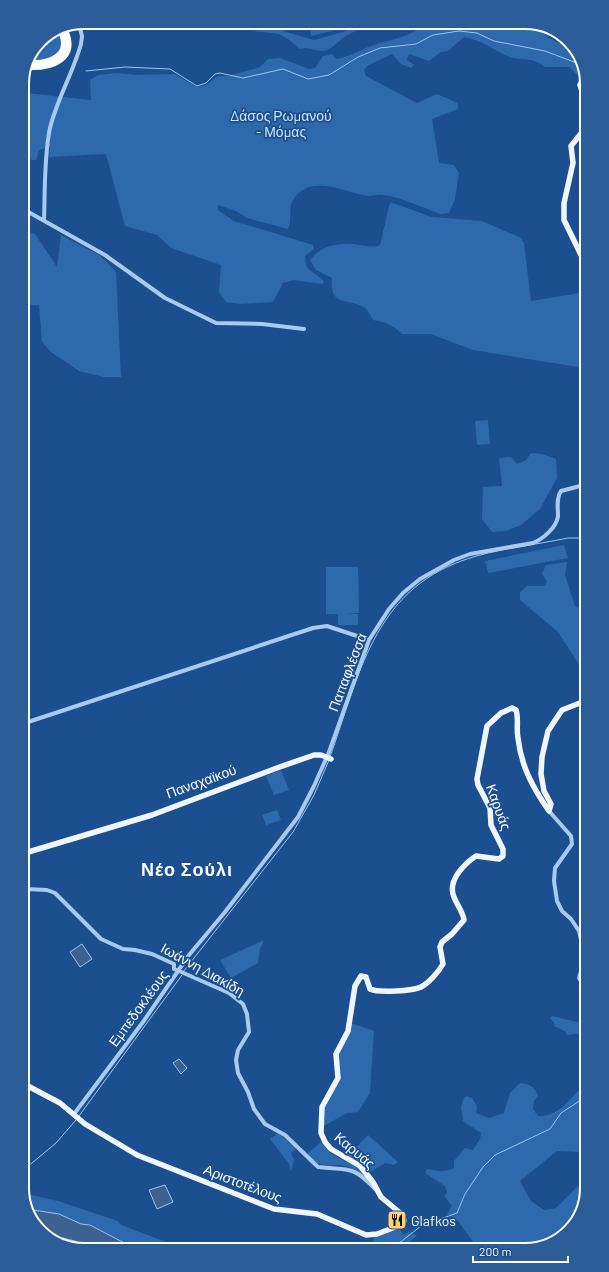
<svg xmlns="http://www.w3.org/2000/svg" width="609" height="1272" font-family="Barlow,sans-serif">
<rect width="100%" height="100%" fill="#1b4f8f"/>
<path fill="#2e69ad" d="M 310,22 L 344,22 L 344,28 L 311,36 Z
M 358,22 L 374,22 C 364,28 353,31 343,38 C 337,42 331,51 322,51 C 314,51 308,46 300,49 L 288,39 L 279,34 L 254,31 L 260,27 L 273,25 L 286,32 L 314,40 L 346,31 Z
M 424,22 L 529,22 L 535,24 L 549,38 L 576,52 L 582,61 L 582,75 L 576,74 L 570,67 L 545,67 C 531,55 522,62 507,56 C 493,49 481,40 464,37 L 448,51 L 441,52 L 429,61 L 409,54 L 407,60 L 414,65 L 411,68 L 401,64 L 392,54 L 367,66 L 364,70 L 366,76 L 417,103 L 437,94 L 458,103 L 458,109 L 432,119 L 439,163 L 454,165 L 459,173 L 455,199 L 449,213 L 441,214 C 429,210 394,195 383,195 C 378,194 373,196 368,196 C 347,193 313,174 295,197 C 287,207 293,218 288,229 L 247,218 L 236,211 L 218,205 L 218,210 L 234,221 L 313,245 L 314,249 L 305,256 C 305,274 315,270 324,282 L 322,284 L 294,280 L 283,283 L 273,302 L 240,304 L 226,302 L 219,292 L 221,265 L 171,248 L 157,235 L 125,226 L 106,154 L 49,157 L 50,147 L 39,150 L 36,160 L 32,160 L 29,158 L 29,151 L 25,147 L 23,149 L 26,93 L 91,100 L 90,80 L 98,75 L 117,73 L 136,75 L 175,74 L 197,87 L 206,85 L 218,76 L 228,76 L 260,67 L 268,59 L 280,58 L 309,69 L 315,68 L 323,56 L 332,54 L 336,59 C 350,57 361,49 374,45 C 387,40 416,37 424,22 Z
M 59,32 C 62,44 61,48 54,58 L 31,61 L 40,40 Z
M 390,202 L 432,217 L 482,221 L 521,238 L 524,243 L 531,301 L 579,293 L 583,294 L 584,368 L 473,350 L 431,334 L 402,334 C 393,325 386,322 373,320 C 371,317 369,312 366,309 C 351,296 329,310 332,278 L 316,270 L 310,260 C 323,244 341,242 361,245 C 368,246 374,248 380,245 Z
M 29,232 L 35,234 L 57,267 L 61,235 L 101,256 L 116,272 L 121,377 L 104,377 L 79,371 L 51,352 L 42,342 L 39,305 L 23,305 L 27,237 Z
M 488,420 L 490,444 L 477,445 L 475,421 Z
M 531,453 L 542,454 L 556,459 L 557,478 L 540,509 L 521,525 L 506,531 L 492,532 L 482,519 L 483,487 L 502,486 L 499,458 L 511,457 L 517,464 L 526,460 Z
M 564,545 L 568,558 L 488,573 L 485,561 Z
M 567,562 L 565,575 L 575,606 L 585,611 L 585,667 L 580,666 L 558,632 L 520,600 L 520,592 L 527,586 L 544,586 L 547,582 L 542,574 L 546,565 Z
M 326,567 L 358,567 L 359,613 L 346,614 L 358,614 L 358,625 L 338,625 L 338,614 L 326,614 Z
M 281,770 L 289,790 L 274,795 L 266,776 Z
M 277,810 L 281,820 L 266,825 L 262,815 Z
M 264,940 L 260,949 L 258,963 L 231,978 L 220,960 Z
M 552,1016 L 586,1024 L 586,1033 L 567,1035 L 566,1032 L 554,1026 L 555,1024 L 550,1018 Z
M 351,1023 L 374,1031 L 370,1093 L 358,1112 L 347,1113 L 322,1127 L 323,1107 L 340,1079 L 337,1057 Z
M 587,1080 L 587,1152 L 582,1157 L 581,1152 L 557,1151 L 520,1181 L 531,1201 L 544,1210 L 556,1208 L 587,1177 L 587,1188 L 576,1223 L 548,1245 L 476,1246 L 458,1221 L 447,1214 L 452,1206 L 444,1196 L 447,1192 L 445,1186 L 425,1173 L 427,1169 C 436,1171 445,1173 454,1168 L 454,1161 L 465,1148 L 473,1150 L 480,1139 L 481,1133 L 463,1121 L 461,1107 L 464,1098 L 467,1096 L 472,1098 L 477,1106 L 476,1113 L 489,1118 L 504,1113 L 510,1093 L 520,1083 C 530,1084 535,1087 538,1096 L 534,1101 L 533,1109 L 538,1116 C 559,1118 575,1094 587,1080 Z
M 275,1133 L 280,1134 L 296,1149 L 291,1153 L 294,1160 L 291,1172 L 289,1164 L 270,1139 L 276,1135 Z
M 368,1135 L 398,1162 L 394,1165 L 385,1163 L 368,1173 L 347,1157 Z
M 321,1142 L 331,1154 L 357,1167 L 369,1181 C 362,1176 356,1169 348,1167 C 327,1161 326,1173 307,1154 Z
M 27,1194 L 58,1201 L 118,1221 L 121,1225 L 185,1249 L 136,1249 L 90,1225 L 81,1224 L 58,1214 L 27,1209 Z
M 400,1228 L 403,1235 L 410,1231 L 417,1236 L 402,1247 L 372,1247 L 374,1237 Z
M 63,1238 L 75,1241 L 91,1250 L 80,1250 L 53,1241 Z
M 312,1242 L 341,1246 L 346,1247 L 310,1248 Z
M 217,1245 C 238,1246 258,1246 278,1248 L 198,1249 Z"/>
<path fill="#3c6290" stroke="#9cc4f0" d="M 82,944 L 92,959 L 80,967 L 70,952 Z
M 179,1059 L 187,1068 L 181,1074 L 173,1063 Z
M 165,1185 L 173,1202 L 157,1209 L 149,1190 Z
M 27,1209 L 59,1214 L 81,1224 L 90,1225 L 136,1249 L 91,1250 L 75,1241 L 63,1238 L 53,1241 L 49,1239 Z"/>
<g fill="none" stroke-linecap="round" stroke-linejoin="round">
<path stroke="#9cc4f0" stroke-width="1" d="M 86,71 L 125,67 L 170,69 L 197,86 L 206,83 L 215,74 L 220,73 L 243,78 L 283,69 L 308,79 L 329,75 L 358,57 L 380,48 L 416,44 L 433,35 L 459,31 L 477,33 L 494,41 L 545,51 L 582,65
M 330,757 C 359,676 373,592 464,560 C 495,549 535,545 568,538 L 584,538
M 183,972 L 293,832 L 314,795 L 329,760
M 79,1116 L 182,975
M 26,1168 L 56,1143 L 76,1120
M 394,1247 L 421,1226 L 457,1213 L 465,1194 L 483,1167 L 495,1155 L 550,1129 L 561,1113 L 581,1100 L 587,1092"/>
<path stroke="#a9c9ee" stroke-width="4" d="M 23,209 L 105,255 L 165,298 L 216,323 L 262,324 L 304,329
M 44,220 C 45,192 44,155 50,128 C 57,99 73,73 81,44 L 82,36 L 79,24
M 25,723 L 313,628 L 327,626 L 369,640
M 549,811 L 571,836 L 572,844 L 555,868 L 554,881 L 557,901 L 562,911 L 571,919 L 579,931 L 585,957 L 579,978 L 586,989
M 25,889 L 47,890 L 55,893 L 101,939 L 123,949 L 135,950 L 152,954 L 174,964 L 174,969 L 179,971 L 229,993 L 243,1004 L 247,1014 L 249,1032 L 238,1050 L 236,1060 L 238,1073 L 248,1092 L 254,1109 L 265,1124 L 285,1135 L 318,1167 C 349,1171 352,1164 376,1190
M 74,1114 L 143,1022 L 189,955 L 225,912 L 298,817 L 314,786 L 329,752 L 369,640 L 389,609 L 403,593 L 420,579 L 454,560 L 470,554 L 533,543 C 543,539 557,527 558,516 C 558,508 556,498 561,491 L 584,485"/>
<path stroke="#f0f6ff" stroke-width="5.5" d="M 582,81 L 580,85 L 582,91
M 583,131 L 571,146 L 573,163 L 564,203 L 564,220 L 583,259
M 274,769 L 314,755 L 321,755 L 331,759
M 25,853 L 152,815 L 277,768
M 26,1085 L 60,1103 L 85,1124 L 137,1155 L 274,1209 L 317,1214 L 366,1235 L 377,1234 L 403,1224 L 404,1220 L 399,1212 L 381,1197 L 373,1182 L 360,1166 L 331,1149 L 325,1142 L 321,1133 L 322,1107 L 338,1078 L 336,1054 L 348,1031 L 355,986 L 361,976 L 366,977 L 370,989 C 378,993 413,991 421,987 C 429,983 439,971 443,964 L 440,947 L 442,942 L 452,934 L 464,920 C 463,912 457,905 454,897 C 447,881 464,864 476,856 L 499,859 L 503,856 L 503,849 L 491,825 L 490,808 L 478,785 L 477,779 L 487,726 L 501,713 L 512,708 L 516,710 C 519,719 516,729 518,738 C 521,766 533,788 549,811 L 551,804 L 544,791 L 541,774 L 542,757 L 548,731 L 562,710 L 585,701"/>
<path stroke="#fff" stroke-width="6" d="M 30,63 C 50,64 72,56 61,31
M 28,67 C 52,68 78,59 65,30"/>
</g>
<defs>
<g id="restaurant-square" transform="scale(1)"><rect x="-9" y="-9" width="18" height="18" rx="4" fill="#ffd166" stroke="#1b4f8f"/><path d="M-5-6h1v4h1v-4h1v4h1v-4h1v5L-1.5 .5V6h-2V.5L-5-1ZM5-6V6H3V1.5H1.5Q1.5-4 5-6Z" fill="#111"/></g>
</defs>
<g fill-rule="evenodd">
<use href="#restaurant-square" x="397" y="1220"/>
</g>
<g text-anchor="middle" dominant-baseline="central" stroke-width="3.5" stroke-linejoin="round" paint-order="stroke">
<g font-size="14" fill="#cfe3fa" stroke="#1b4f8f">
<text x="281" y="115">Δάσος Ρωμανού<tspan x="281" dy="16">- Μόμας</tspan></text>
</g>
<g font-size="14" fill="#fff" stroke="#1b4f8f">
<text transform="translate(347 672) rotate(-69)">Παπαφλέσσα</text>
<text transform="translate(201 781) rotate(-20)">Παναχαϊκού</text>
<text transform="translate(499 807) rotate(70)">Καρυάς</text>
<text transform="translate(203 969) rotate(29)">Ιωάννη Διακίδη</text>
<text transform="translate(138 1008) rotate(-54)">Εμπεδοκλέους</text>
<text transform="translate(355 1150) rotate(40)">Καρυάς</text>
<text transform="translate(243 1183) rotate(21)">Αριστοτέλους</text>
</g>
<g font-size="14" fill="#fff" stroke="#1b4f8f" text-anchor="start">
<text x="411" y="1220">Glafkos</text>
</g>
<g font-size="18" font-weight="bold" letter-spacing="1" fill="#fff" stroke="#1b4f8f">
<text x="187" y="869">Νέο Σούλι</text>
</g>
</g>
<path d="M0 0H609V1272H0ZM84 29H525A55 55 0 0 1 580 84V1188A55 55 0 0 1 525 1243H84A55 55 0 0 1 29 1188V84A55 55 0 0 1 84 29Z" fill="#2d5d98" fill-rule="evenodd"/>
<path fill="none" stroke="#fff" stroke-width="2" d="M84 29H525A55 55 0 0 1 580 84V1188A55 55 0 0 1 525 1243H84A55 55 0 0 1 29 1188V84A55 55 0 0 1 84 29Z"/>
<path d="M473 1256v6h95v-6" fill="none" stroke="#ffffff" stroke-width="2"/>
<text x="479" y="1256" font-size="12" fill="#ffffff" stroke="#1b4f8f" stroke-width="3" paint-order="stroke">200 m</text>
</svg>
